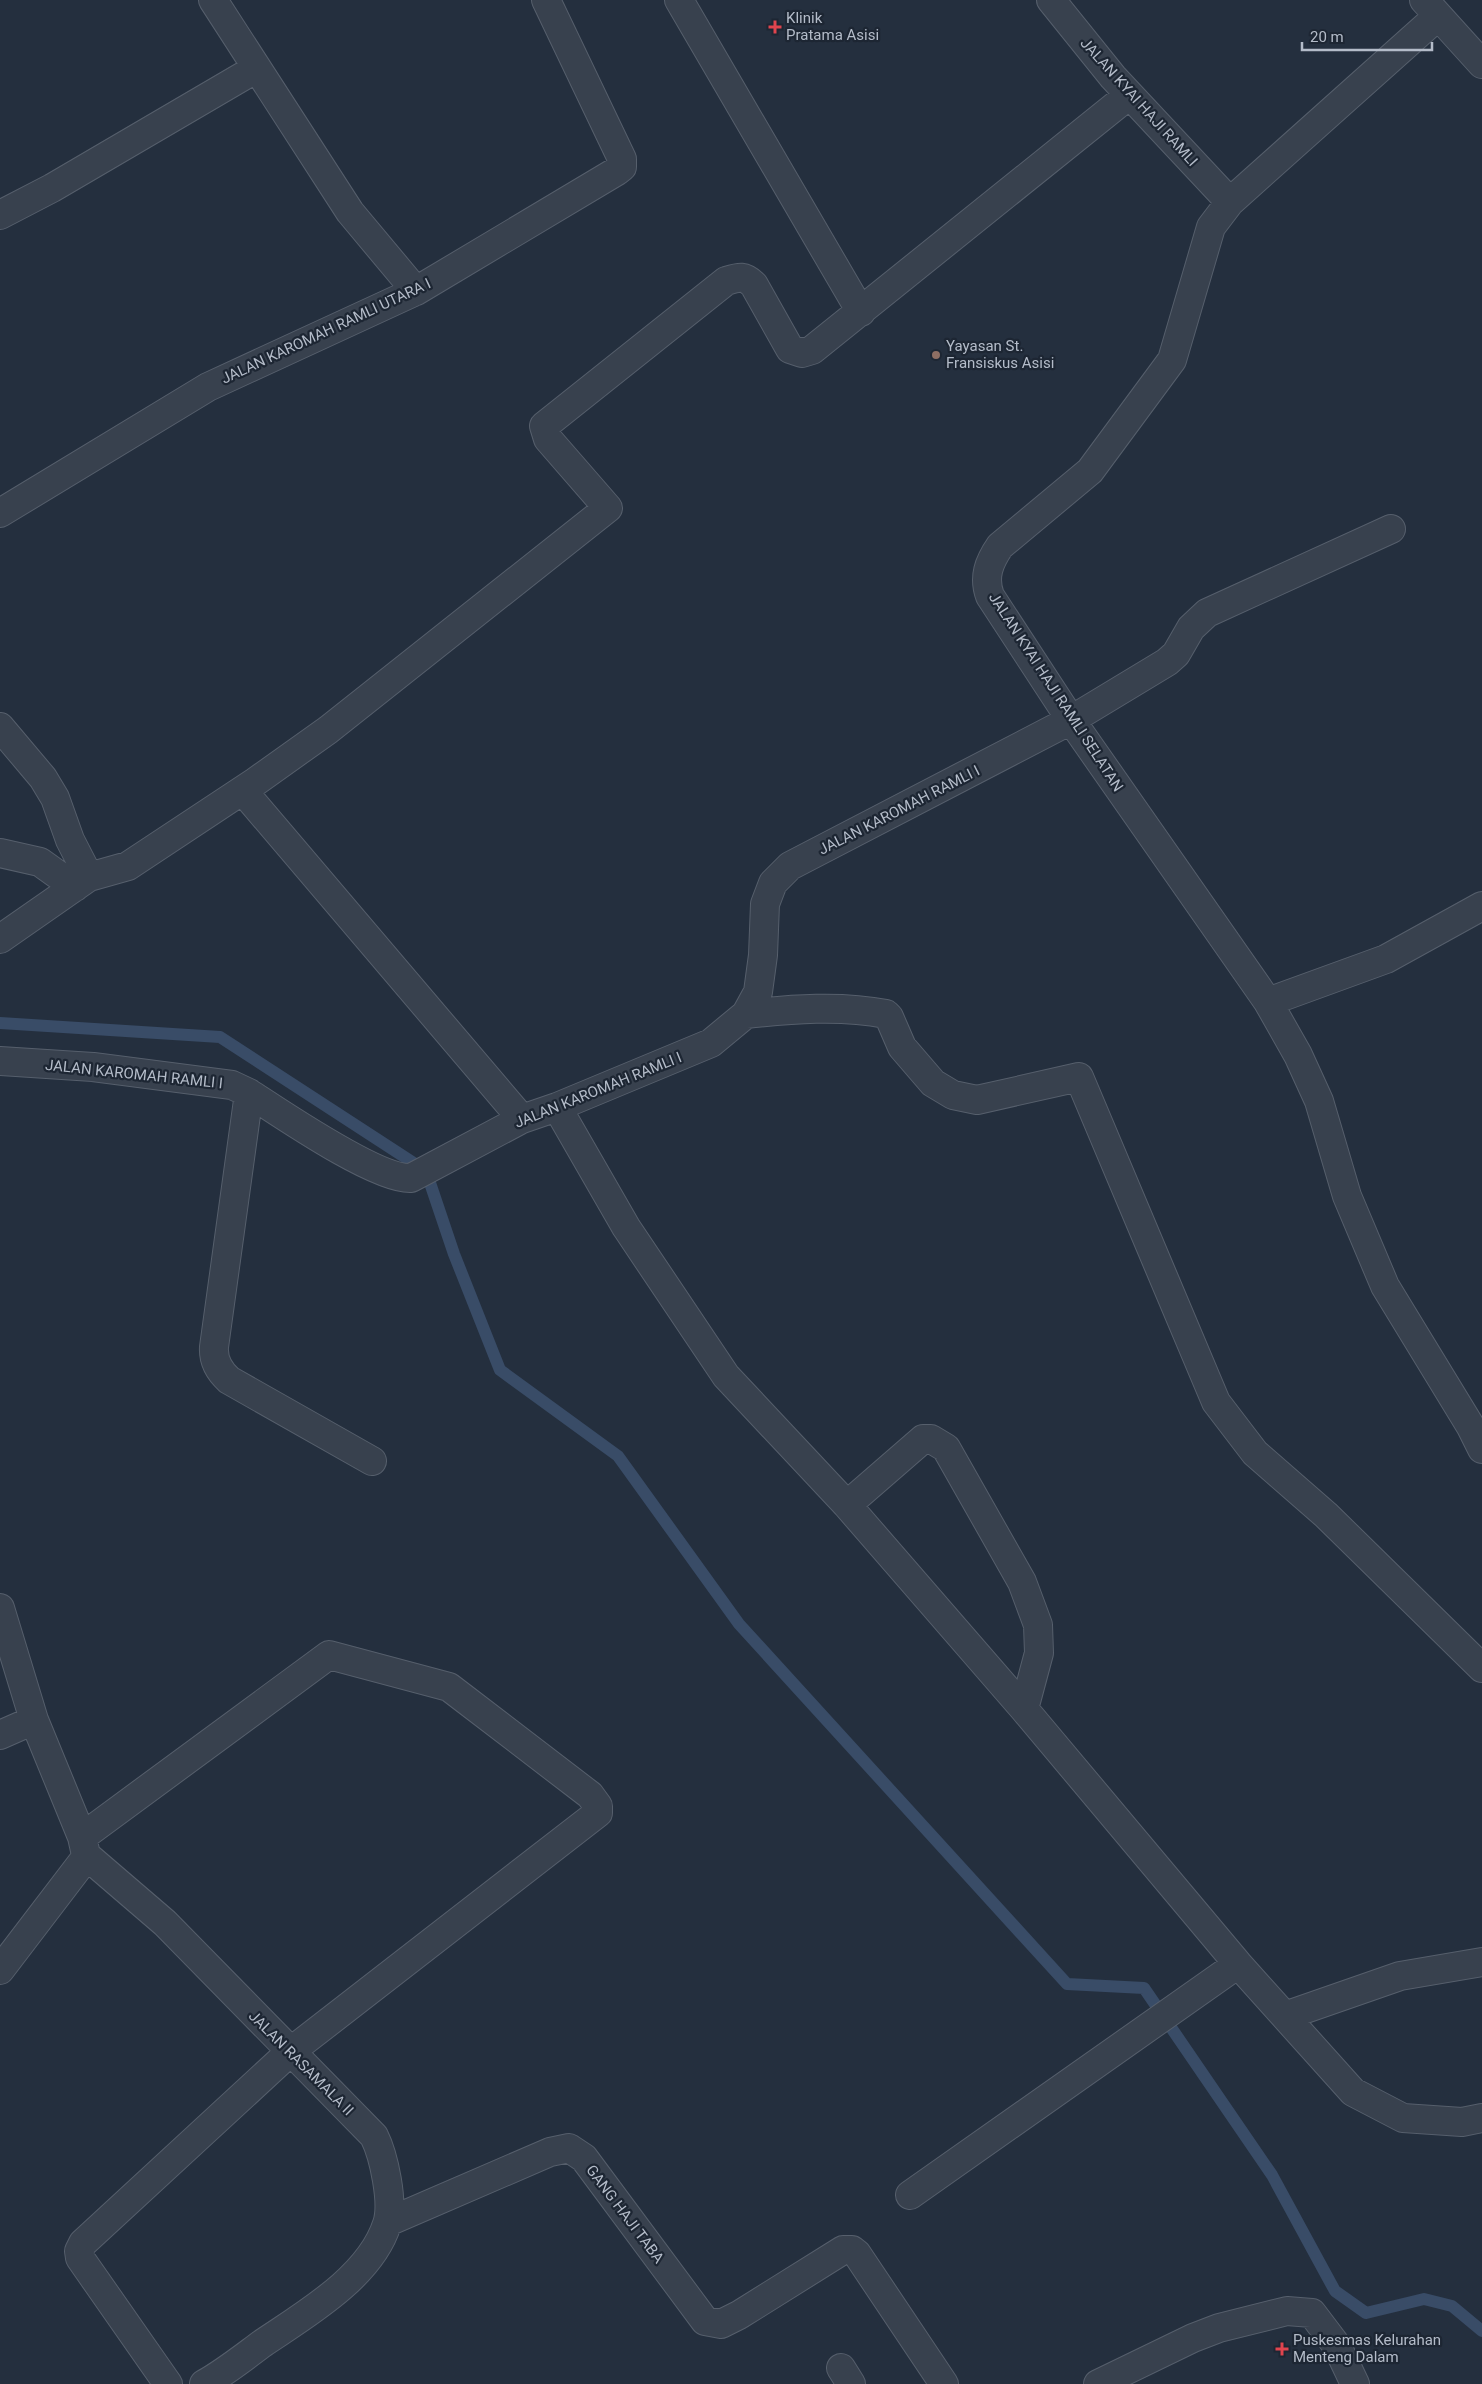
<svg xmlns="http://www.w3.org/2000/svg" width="1482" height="2384" font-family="Roboto,sans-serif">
<rect width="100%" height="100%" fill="#242f3e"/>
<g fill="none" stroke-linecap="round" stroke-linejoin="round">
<path stroke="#394c67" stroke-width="12" d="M 0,1023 L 220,1037 L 426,1171 L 454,1254 L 500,1370 L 618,1456 L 739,1624 L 1067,1984 L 1144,1988 L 1272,2175 L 1335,2291 L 1366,2313 L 1424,2299 L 1452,2306 L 1482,2331"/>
<g stroke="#565f6c" stroke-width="30">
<path id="minor" d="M 213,0 L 350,212 L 416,291
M 679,0 L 861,312
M 1051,0 L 1113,77 L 1230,202
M 1424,0 L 1482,64
M 1438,16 L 1230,202 L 1211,227 L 1172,360 L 1090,471 L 1000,546 C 989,562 983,577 990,596 L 1071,720 L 1268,1002 L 1298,1055 L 1319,1101 L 1347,1196 L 1385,1286 L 1471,1427 L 1482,1449
M 0,215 L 52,188 L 257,68
M 0,513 L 208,387 L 416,291 L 617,171 L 622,167 L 622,159 L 546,0
M 0,727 L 43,778 L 55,798 L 70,840 L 89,877
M 243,791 L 522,1119
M 0,853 L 40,862 L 75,887
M 0,939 L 89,877 L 128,866 L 255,782 L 328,730 L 608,508 L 548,439 L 544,426 L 726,281 C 739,277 744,275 754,285 L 790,349 L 802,353 L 812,350 L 1129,95
M 1268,1002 L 1386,959 L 1482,906
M 746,1014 C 791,1009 841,1005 886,1014 L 889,1017 L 902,1047 L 933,1083 L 953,1095 L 977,1100 L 1079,1077 L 1216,1402 L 1255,1453 L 1326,1515 L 1482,1668
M 0,1061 L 93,1067 L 232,1085 L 249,1093 C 280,1113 377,1180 411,1178 L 522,1119 L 557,1107 L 711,1043 L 746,1014 L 758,992 L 763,955 L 765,904 L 773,883 L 790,866 L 1071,720 L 1167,662 L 1176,654 L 1191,628 L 1207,613 L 1391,529
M 249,1093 L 214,1347 C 213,1361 219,1371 229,1380 L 372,1461
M 557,1107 L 626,1227 L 726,1376 L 847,1505 L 1024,1709 L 1238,1964 L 1353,2092 L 1403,2118 L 1462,2122 L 1482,2118
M 847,1505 L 923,1439 L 931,1439 L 946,1448 L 1022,1582 L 1038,1625 L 1039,1653 L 1024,1709
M 0,1608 L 34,1720 L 82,1837 L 86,1855
M 0,1735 L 34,1720
M 82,1837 L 329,1655 L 449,1687 L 590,1795 L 598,1806 L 598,1813 L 290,2052 L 83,2243 L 79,2251 L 80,2258 L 168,2384
M 87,1856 L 165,1923 L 374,2136 C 384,2156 394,2203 387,2224 C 370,2277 306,2314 263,2343 C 244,2357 224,2373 204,2384
M 0,1970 L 87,1856
M 1285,2016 L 1400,1976 L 1482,1962
M 910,2195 L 1238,1964
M 388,2222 L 550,2152 L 569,2148 L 584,2158 L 705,2321 L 721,2324 L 739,2315 L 843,2250 L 852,2250 L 857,2254 L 944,2384
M 841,2368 L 851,2384
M 1098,2384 L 1193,2338 L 1219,2328 L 1287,2311 L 1312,2313 L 1337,2346 L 1355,2384"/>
</g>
<use href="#minor" stroke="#38414e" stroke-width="28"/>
</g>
<g fill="#e0444e" stroke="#1d2633" stroke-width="2">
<path d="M772.5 19.5h5v5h5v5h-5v5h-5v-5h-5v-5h5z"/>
<path d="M1279.5 2341.5h5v5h5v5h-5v5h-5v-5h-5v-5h5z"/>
</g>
<circle fill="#8d6e63" stroke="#1d2633" stroke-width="2" cx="936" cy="355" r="5"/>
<g text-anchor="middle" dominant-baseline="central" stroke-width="4.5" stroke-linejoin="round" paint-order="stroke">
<g font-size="15" fill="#b4bcc9" stroke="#1d2633" text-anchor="start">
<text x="786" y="18">Klinik<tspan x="786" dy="17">Pratama Asisi</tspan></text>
<text x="946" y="346">Yayasan St.<tspan x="946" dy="17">Fransiskus Asisi</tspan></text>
<text x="1293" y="2340">Puskesmas Kelurahan<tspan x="1293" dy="17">Menteng Dalam</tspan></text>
</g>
<g font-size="15" fill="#b4bcc9" stroke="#1d2633">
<text transform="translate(1139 102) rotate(48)">JALAN KYAI HAJI RAMLI</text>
<text transform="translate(326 331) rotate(-25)">JALAN KAROMAH RAMLI UTARA I</text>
<text transform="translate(1056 692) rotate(57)">JALAN KYAI HAJI RAMLI SELATAN</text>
<text transform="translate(899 810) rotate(-27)">JALAN KAROMAH RAMLI I</text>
<text transform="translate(134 1074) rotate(6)">JALAN KAROMAH RAMLI I</text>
<text transform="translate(598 1090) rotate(-22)">JALAN KAROMAH RAMLI I</text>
<text transform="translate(301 2063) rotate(45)">JALAN RASAMALA II</text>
<text transform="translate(625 2214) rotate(53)">GANG HAJI TABA</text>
</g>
</g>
<path d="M1302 42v8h130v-8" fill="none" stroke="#b4bcc9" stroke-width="2.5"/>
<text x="1310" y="42" font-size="15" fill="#b4bcc9" stroke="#1d2633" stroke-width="4" paint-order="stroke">20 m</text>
</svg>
